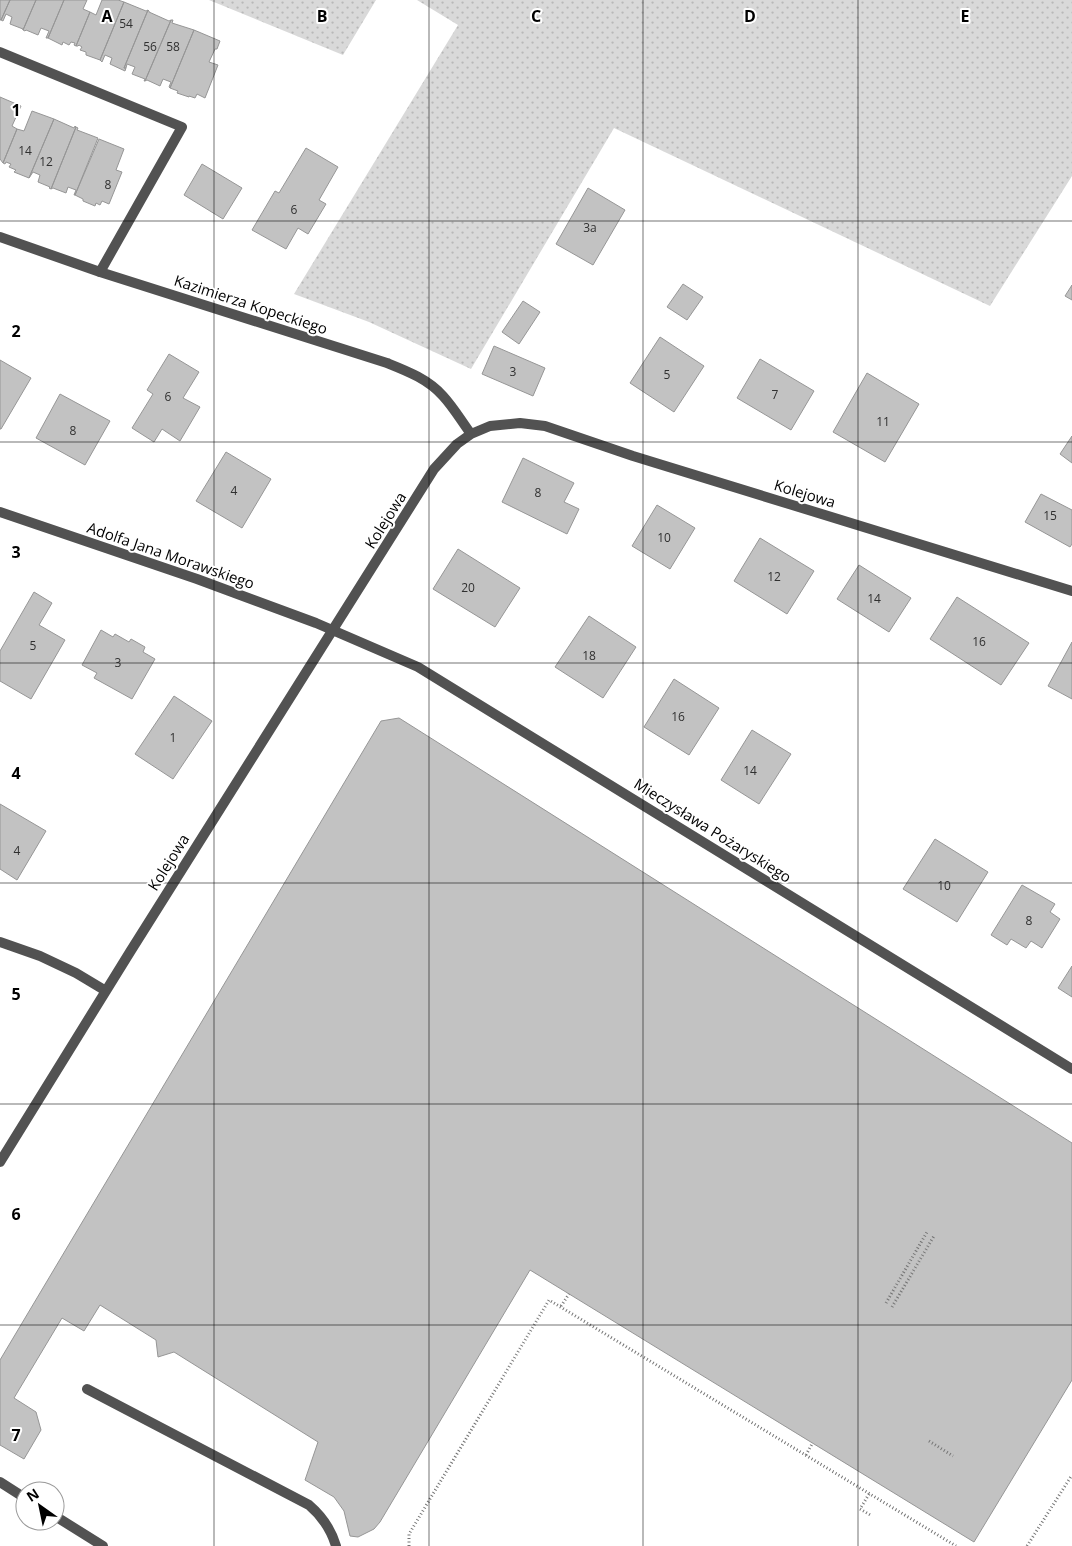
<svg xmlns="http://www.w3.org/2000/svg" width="1072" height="1546" font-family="'Open Sans',sans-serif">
<defs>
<pattern id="green-dots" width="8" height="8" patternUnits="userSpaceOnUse" patternTransform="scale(1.25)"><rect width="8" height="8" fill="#d9d9d9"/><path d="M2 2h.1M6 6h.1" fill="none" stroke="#b8b8b8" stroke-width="1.8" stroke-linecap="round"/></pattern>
</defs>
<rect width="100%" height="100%" fill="#fff"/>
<path fill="url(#green-dots)" d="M 209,0 L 376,0 L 343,55 Z
M 417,0 L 1072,0 L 1072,176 L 990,306 L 614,128 L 471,369 L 369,322 L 294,294 L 458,25 Z"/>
<path fill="#c2c2c2" stroke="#969696" d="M 0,0 L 10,0 L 1,20 L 0,20 Z
M 10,0 L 36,0 L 23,30 L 23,29 L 10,24 L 12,17 L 6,14 L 3,21 L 1,20 Z
M 36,0 L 64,0 L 48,38 L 46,38 L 49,31 L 41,28 L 38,35 L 26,30 L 25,31 L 23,30 Z
M 64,0 L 87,0 L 83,9 L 90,12 L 76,46 L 74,45 L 75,43 L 71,42 L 69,45 L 63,42 L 62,45 L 48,38 Z
M 102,0 L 118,0 L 124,2 L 100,60 L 86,55 L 86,52 L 80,50 L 82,47 L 79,45 L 78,46 L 76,46 L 90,12 L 96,15 Z
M 124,2 L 146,11 L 148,10 L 124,68 L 126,68 L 125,71 L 110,64 L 112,58 L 105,55 L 102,62 L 100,60 Z
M 148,10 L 149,11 L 149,12 L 169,21 L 171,20 L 145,81 L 144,81 L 145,79 L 132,74 L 135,67 L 127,64 L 126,68 L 124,68 Z
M 171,20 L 173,20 L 172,23 L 194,30 L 170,88 L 169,87 L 171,82 L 163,79 L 160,86 L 147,80 L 145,81 Z
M 194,30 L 220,41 L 217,49 L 215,49 L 209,62 L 218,65 L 205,98 L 197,94 L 195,98 L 189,96 L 189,97 L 177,93 L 178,91 L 170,88 Z
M 0,97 L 21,106 L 12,126 L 17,129 L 3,163 L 0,159 Z
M 32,111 L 54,119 L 29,178 L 14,172 L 16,170 L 9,167 L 11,164 L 6,162 L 5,164 L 3,163 L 17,129 L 24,131 Z
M 54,119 L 74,128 L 75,126 L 76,127 L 51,189 L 49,188 L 50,187 L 38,182 L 40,175 L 33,172 L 29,178 Z
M 76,127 L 78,128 L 77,130 L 98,138 L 75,195 L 74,195 L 76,190 L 68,187 L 66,193 L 53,188 L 51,189 Z
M 99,139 L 124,149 L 116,170 L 122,172 L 109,204 L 102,201 L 100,205 L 96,203 L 95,206 L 83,201 L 83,199 L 75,195 Z
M 306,148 L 338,167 L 319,200 L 326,204 L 308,234 L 298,228 L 286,249 L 252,230 L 275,191 L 279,193 Z
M 202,164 L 242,188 L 223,219 L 184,195 Z
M 588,188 L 625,210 L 593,265 L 556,244 Z
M 683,284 L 703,297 L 687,320 L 667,307 Z
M 1072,285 L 1072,300 L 1065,296 Z
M 523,301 L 540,312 L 519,344 L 502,332 Z
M 660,337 L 704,366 L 674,412 L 630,383 Z
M 494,346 L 545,368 L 533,396 L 482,374 Z
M 169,354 L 199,372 L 183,398 L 200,407 L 180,441 L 162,429 L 154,442 L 132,428 L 153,394 L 147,390 Z
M 760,359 L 814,391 L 791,430 L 737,398 Z
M 0,360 L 31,378 L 1,429 L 0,429 Z
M 867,373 L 919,404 L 885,462 L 833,432 Z
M 60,394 L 110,421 L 85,465 L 36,438 Z
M 1072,436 L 1072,463 L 1060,454 Z
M 226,452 L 271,479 L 242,528 L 196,501 Z
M 523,458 L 574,483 L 564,502 L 579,509 L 567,534 L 502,502 Z
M 1041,494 L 1072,510 L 1072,544 L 1070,547 L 1025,522 Z
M 657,505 L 695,528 L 670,569 L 632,546 Z
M 760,538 L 814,571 L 787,614 L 734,581 Z
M 458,549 L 520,588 L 495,627 L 433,589 Z
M 859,565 L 911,598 L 889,632 L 837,599 Z
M 34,592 L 52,603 L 39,625 L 65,640 L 31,699 L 0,681 L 0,651 Z
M 957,597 L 1029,643 L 1001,685 L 930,639 Z
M 589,616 L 636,647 L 603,698 L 555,667 Z
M 101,630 L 113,637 L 115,634 L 129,642 L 131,639 L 145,647 L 143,652 L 155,659 L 132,699 L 94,678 L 97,673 L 82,665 Z
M 1072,642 L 1072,699 L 1048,686 Z
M 674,679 L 719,708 L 689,755 L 644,727 Z
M 174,696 L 212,721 L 173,779 L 135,754 Z
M 399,718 L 1072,1143 L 1072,1380 L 974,1542 L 530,1270 L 380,1522 L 374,1529 L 358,1537 L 350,1536 L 344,1511 L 334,1497 L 305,1480 L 318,1442 L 174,1352 L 158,1357 L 156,1340 L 100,1305 L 84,1331 L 62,1318 L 14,1398 L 36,1412 L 41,1430 L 24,1459 L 0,1445 L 0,1360 L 381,721 Z
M 752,730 L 791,754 L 759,804 L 721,780 Z
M 0,804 L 46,831 L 17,880 L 0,869 Z
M 935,839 L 988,872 L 957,922 L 903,889 Z
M 1022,885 L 1055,904 L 1050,912 L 1060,919 L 1042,948 L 1031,941 L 1026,948 L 1011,939 L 1007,945 L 991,935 Z
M 1072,966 L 1072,997 L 1058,988 Z"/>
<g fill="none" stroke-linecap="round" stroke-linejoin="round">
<path stroke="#747474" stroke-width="3" stroke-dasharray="1 2.5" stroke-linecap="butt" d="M 886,1303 L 927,1232
M 561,1306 L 569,1294
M 892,1307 L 934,1236
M 929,1441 L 953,1456
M 806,1455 L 812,1444
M 869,1494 L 860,1509 L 872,1516
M 409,1546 L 409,1534 L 549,1300 L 956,1546
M 1027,1546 L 1072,1475"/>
<path stroke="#525252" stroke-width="10" d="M 0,52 L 182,127 L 100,272
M 87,1389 L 309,1505 C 323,1517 331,1529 336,1546
M 0,1482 L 25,1498
M 55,1516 L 103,1546"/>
<path stroke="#525252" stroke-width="10" d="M 0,237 L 100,272 L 387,363 C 407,371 428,379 443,396 C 454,408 462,422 471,434
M 0,512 L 197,579 L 316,623 L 418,667 L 1072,1069
M 0,942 L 40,956 L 76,973 L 106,991
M 0,1162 L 130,952 L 434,469 L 457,444 L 471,434 L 490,426 L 520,423 L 545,426 L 633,456 L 1072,591"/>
</g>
<path fill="none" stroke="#000" stroke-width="1" stroke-opacity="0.55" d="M 214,0 L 214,1546M 429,0 L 429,1546M 643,0 L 643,1546M 858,0 L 858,1546M 0,221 L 1072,221M 0,442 L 1072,442M 0,663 L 1072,663M 0,883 L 1072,883M 0,1104 L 1072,1104M 0,1325 L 1072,1325"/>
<g text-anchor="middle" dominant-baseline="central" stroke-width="4" stroke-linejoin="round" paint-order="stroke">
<g font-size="12" fill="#303030">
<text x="126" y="23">54</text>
<text x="150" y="46">56</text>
<text x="173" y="46">58</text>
<text x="25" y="150">14</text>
<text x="46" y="161">12</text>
<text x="108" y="184">8</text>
<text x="294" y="209">6</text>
<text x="590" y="227">3a</text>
<text x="513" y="371">3</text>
<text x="667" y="374">5</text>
<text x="775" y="394">7</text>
<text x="168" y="396">6</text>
<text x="883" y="421">11</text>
<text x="73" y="430">8</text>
<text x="234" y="490">4</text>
<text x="538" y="492">8</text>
<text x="1050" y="515">15</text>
<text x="664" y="537">10</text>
<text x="774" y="576">12</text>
<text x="468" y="587">20</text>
<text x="874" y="598">14</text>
<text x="979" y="641">16</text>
<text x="33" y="645">5</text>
<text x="589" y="655">18</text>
<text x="118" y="662">3</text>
<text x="678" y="716">16</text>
<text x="173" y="737">1</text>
<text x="750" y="770">14</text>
<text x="17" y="850">4</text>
<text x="944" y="885">10</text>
<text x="1029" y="920">8</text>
</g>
<g font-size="15" fill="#000" stroke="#fff">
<text transform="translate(251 304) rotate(18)">Kazimierza Kopeckiego</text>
<text transform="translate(805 493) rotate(17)">Kolejowa</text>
<text transform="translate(385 520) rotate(-58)">Kolejowa</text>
<text transform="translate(171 555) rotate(19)">Adolfa Jana Morawskiego</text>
<text transform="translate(713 830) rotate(32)">Mieczysława Pożaryskiego</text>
<text transform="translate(168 862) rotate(-58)">Kolejowa</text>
</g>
</g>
<g font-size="16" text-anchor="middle" font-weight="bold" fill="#000" stroke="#fff" stroke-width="4" stroke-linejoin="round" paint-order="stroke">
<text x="107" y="22">A</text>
<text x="322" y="22">B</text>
<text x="536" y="22">C</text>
<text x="750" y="22">D</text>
<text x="965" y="22">E</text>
<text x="16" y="116">1</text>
<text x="16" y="337">2</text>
<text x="16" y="558">3</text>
<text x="16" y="779">4</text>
<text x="16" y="1000">5</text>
<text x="16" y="1220">6</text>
<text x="16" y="1441">7</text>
</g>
<g transform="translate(40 1506) rotate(327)"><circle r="24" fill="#ffffff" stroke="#999999"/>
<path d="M0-4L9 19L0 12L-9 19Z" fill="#000000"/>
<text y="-8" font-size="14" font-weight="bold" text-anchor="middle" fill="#000000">N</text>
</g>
</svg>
